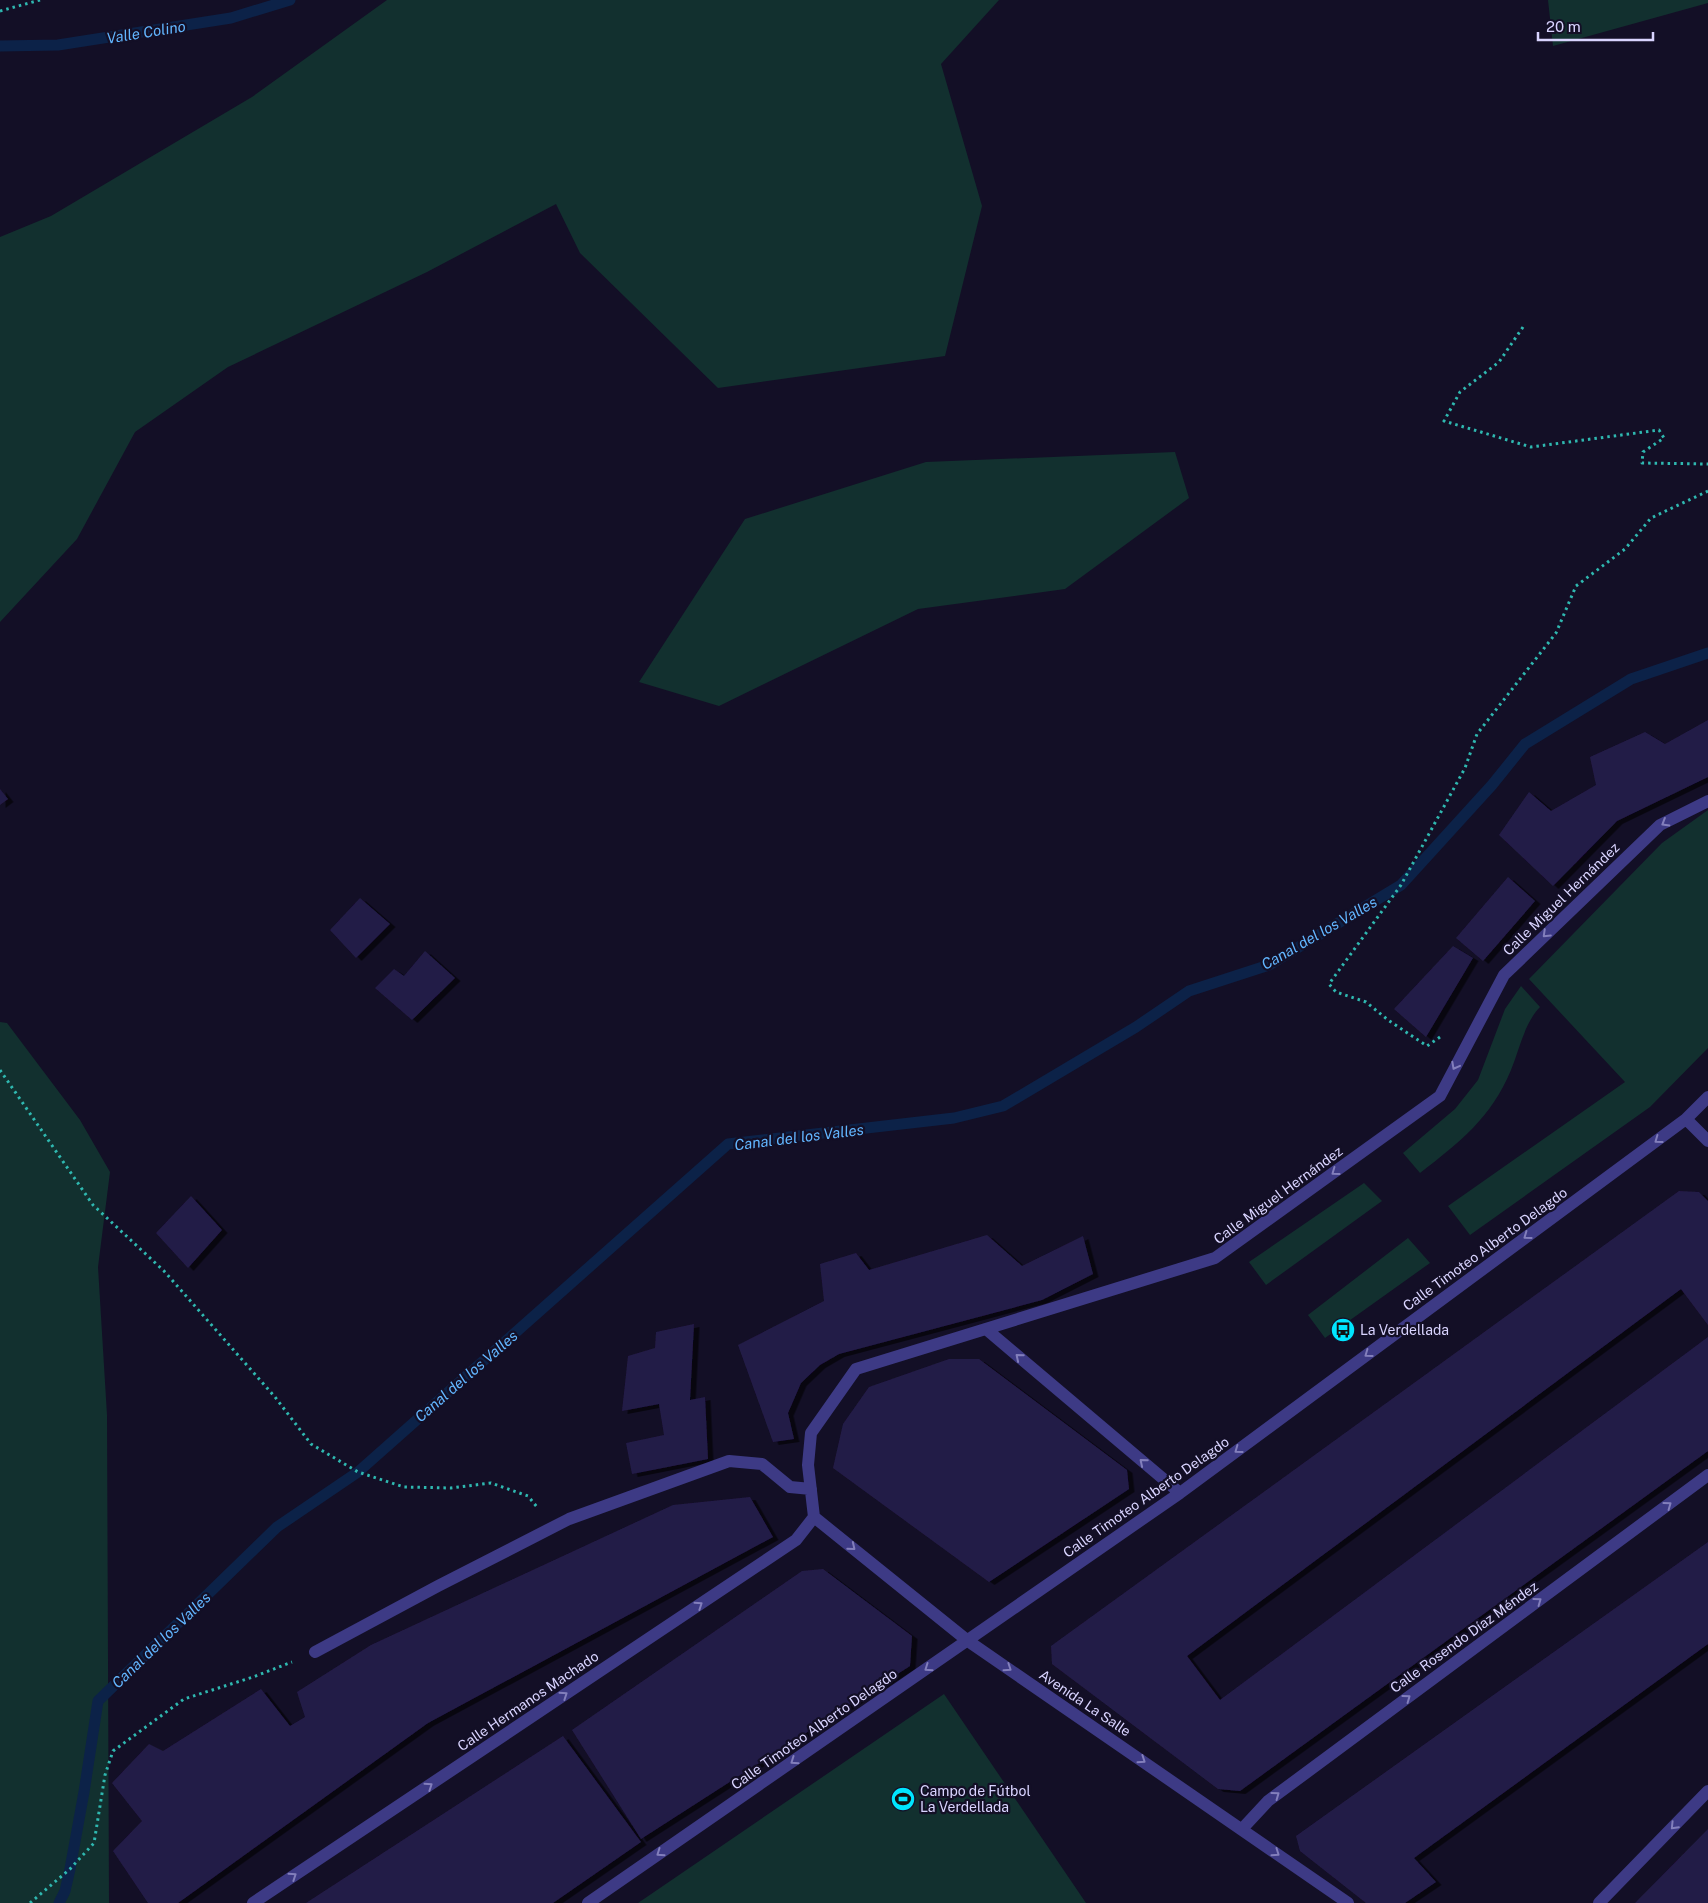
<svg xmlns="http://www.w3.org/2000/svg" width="1708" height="1903" font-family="'Public Sans',sans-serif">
<defs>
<filter id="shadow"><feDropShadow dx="5.5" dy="3" stdDeviation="0" flood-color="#0009"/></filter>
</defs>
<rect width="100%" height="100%" fill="#130f26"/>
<path fill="#12302f" d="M 387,0 L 999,0 L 941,64 L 982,206 L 945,356 L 718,388 L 580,253 L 556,204 L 427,272 L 228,367 L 135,432 L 77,539 L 0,622 L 0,237 L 51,216 L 252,97 Z
M 1548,0 L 1708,0 L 1708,3 L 1553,46 Z
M 1175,452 L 1189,498 L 1065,589 L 918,609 L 719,706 L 639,682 L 745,519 L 926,462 Z
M 1708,810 L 1708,1048 L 1650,1107 L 1470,1235 L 1448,1206 L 1625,1082 L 1529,979 L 1662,843 Z
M 1521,986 L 1540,1007 C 1524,1024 1520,1048 1511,1070 C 1491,1118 1460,1142 1420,1173 L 1403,1153 L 1455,1109 L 1478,1080 L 1505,1009 Z
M 0,1022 L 7,1023 L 80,1120 L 110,1172 L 98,1267 L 107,1415 L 109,1903 L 0,1903 Z
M 1364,1183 L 1382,1201 L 1266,1285 L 1249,1262 Z
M 1408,1238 L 1430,1263 L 1325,1338 L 1308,1315 Z
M 944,1694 L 1086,1903 L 638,1903 Z"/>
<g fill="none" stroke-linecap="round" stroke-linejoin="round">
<path stroke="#0c2248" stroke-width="11" d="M 0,46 L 58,45 L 231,18 L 290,0
M 59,1903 L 65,1891 L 70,1869 L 84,1792 L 98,1701 L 277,1527 L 358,1472 L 728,1144 L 954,1118 L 1003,1106 L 1136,1027 L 1189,991 L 1269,965 L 1401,885 L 1492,785 L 1525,744 L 1631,679 L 1708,653"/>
</g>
<path fill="#241b47" filter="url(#shadow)" d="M 1708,720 L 1708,777 L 1617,821 L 1553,886 L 1499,835 L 1529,792 L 1551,811 L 1596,785 L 1590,757 L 1645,732 L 1665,744 Z
M 0,789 L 8,799 L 0,805 Z
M 1508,877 L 1535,901 L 1483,961 L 1456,938 Z
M 360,898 L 390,924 L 356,958 L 330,930 Z
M 1453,946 L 1473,958 L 1426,1037 L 1394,1009 Z
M 425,951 L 455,978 L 412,1020 L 375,988 L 394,969 L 404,976 Z
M 1679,1191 L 1699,1192 L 1708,1201 L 1708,1325 L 1681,1289 L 1187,1656 L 1220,1700 L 1708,1337 L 1708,1451 L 1240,1791 L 1218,1789 L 1052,1664 L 1051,1646 Z
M 191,1196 L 222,1230 L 188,1268 L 156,1233 Z
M 987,1235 L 1022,1266 L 1083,1236 L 1093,1274 L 1042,1300 L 839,1354 L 820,1365 L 801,1383 L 788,1413 L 794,1439 L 773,1442 L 738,1345 L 824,1301 L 820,1264 L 856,1253 L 869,1270 Z
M 694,1324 L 690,1400 L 705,1397 L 708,1459 L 632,1474 L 626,1443 L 664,1435 L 659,1404 L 622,1411 L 628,1356 L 655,1348 L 656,1332 Z
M 949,1359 L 979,1359 L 1127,1470 L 1129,1489 L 989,1582 L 833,1468 L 843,1424 L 869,1387 Z
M 750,1497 L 773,1537 L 428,1723 L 178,1903 L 148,1903 L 113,1851 L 142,1821 L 112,1783 L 149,1744 L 163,1751 L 261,1689 L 290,1726 L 305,1717 L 297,1692 L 371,1645 L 673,1505 Z
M 1708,1542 L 1708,1644 L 1414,1858 L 1436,1882 L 1405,1903 L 1366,1903 L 1300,1851 L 1296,1836 Z
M 823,1569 L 912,1636 L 910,1666 L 641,1839 L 572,1730 L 802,1571 Z
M 563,1736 L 641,1842 L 553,1903 L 306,1903 Z
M 1708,1829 L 1708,1903 L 1635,1903 Z"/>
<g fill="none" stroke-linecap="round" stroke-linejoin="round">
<path stroke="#2fb8b0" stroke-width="3" stroke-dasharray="2.5 4" stroke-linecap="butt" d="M 0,11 L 40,0
M 1523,327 L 1499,362 L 1460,392 L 1444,421 L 1531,447 L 1659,430 L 1664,438 L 1643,452 L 1642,463 L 1708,464
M 1440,1037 L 1427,1046 L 1388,1020 L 1366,1002 L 1336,992 L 1329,984 L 1401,885 L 1465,768 L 1477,734 L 1556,633 L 1576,586 L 1625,549 L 1651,518 L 1708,491
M 0,1070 L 93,1205 L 164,1271 L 275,1397 L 311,1444 L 358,1472 L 404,1487 L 451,1488 L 491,1483 L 528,1496 L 537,1507
M 30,1903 L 70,1869 L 94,1843 L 105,1775 L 113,1751 L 184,1699 L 253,1677 L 292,1662"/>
<path stroke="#3d3a85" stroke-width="12" d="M 1686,1119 L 1708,1141
M 986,1329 L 1180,1493
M 814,1517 L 808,1465 L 811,1433 L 856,1369 L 1215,1258 L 1440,1096 L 1504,975 L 1660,825 L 1708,801
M 814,1517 L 968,1641 L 1348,1903
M 315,1652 L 438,1586 L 569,1519 L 729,1461 L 762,1464 L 790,1487 L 811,1489
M 1242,1829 L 1268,1801 L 1708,1475
M 253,1903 L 796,1540 L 814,1517
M 588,1903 L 1180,1493 L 1686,1119 L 1708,1097
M 1599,1903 L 1708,1791"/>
</g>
<defs><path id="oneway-chevron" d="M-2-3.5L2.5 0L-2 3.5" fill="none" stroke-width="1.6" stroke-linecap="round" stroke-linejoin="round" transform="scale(1.25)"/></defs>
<g stroke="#837fbc">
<use href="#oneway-chevron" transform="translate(1665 823) rotate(149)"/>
<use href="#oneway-chevron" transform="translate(1546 934) rotate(136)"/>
<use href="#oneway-chevron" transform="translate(1455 1066) rotate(118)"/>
<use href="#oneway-chevron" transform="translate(1658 1140) rotate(144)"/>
<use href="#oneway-chevron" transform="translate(1335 1172) rotate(144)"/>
<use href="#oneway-chevron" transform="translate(1527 1236) rotate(144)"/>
<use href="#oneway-chevron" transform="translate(1368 1354) rotate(144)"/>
<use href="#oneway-chevron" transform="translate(1019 1357) rotate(-140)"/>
<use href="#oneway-chevron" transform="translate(1238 1450) rotate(144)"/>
<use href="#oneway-chevron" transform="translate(1143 1462) rotate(-140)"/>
<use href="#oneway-chevron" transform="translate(1668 1505) rotate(-36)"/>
<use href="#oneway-chevron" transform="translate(852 1547) rotate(39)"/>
<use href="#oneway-chevron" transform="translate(1538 1601) rotate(-36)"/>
<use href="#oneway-chevron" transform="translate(699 1605) rotate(-34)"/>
<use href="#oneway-chevron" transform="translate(928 1668) rotate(145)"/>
<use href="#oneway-chevron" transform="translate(1008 1668) rotate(34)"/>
<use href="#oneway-chevron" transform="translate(564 1695) rotate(-34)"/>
<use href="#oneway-chevron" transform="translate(1407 1698) rotate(-36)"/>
<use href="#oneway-chevron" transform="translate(1142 1760) rotate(34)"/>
<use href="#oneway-chevron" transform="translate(794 1761) rotate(145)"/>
<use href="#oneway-chevron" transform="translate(429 1786) rotate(-34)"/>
<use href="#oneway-chevron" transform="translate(1276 1795) rotate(-36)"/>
<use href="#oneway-chevron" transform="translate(1674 1826) rotate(134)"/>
<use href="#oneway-chevron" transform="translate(660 1853) rotate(145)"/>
<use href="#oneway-chevron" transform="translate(1276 1853) rotate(35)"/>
<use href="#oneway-chevron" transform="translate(293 1876) rotate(-34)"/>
</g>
<defs>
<g id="bus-disc" transform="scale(1.25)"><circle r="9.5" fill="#00e5ff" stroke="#130f26"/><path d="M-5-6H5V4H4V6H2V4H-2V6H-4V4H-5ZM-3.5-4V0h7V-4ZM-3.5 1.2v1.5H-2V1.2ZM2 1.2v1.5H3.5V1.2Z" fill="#111"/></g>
<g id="stadium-disc" transform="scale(1.25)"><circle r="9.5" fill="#00e5ff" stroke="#130f26"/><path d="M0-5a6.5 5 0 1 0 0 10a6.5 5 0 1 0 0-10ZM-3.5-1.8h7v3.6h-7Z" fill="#111"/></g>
</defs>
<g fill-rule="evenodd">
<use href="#bus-disc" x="1343" y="1330"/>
<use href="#stadium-disc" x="903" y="1799"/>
</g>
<g text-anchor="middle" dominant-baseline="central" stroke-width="4.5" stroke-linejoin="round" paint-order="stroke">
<g font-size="14" fill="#d9d4ff" stroke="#130f26">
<text transform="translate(1561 899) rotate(-44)">Calle Miguel Hernández</text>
<text transform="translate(1278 1195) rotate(-36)">Calle Miguel Hernández</text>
<text transform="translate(1485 1249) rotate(-36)">Calle Timoteo Alberto Delagdo</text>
<text transform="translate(1146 1497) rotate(-35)">Calle Timoteo Alberto Delagdo</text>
<text transform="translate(1464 1637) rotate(-36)">Calle Rosendo Díaz Méndez</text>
<text transform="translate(528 1701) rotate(-34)">Calle Hermanos Machado</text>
<text transform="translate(1085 1703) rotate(34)">Avenida La Salle</text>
<text transform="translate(814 1729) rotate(-35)">Calle Timoteo Alberto Delagdo</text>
</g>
<g font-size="14" fill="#d9d4ff" stroke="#130f26" text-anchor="start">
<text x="1360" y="1330">La Verdellada</text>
<text x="920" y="1791">Campo de Fútbol<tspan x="920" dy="16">La Verdellada</tspan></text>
</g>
<g font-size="15" font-style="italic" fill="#62b6ff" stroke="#130f26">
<text transform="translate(146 32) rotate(-9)">Valle Colino</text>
<text transform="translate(1319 933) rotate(-30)">Canal del los Valles</text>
<text transform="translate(799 1137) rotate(-7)">Canal del los Valles</text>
<text transform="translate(466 1376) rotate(-41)">Canal del los Valles</text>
<text transform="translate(161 1640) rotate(-44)">Canal del los Valles</text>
</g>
</g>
<path d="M1538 32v8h115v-8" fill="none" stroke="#d9d4ff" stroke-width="2.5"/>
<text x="1546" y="32" font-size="15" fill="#d9d4ff" stroke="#130f26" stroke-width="4" paint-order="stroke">20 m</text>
</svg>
